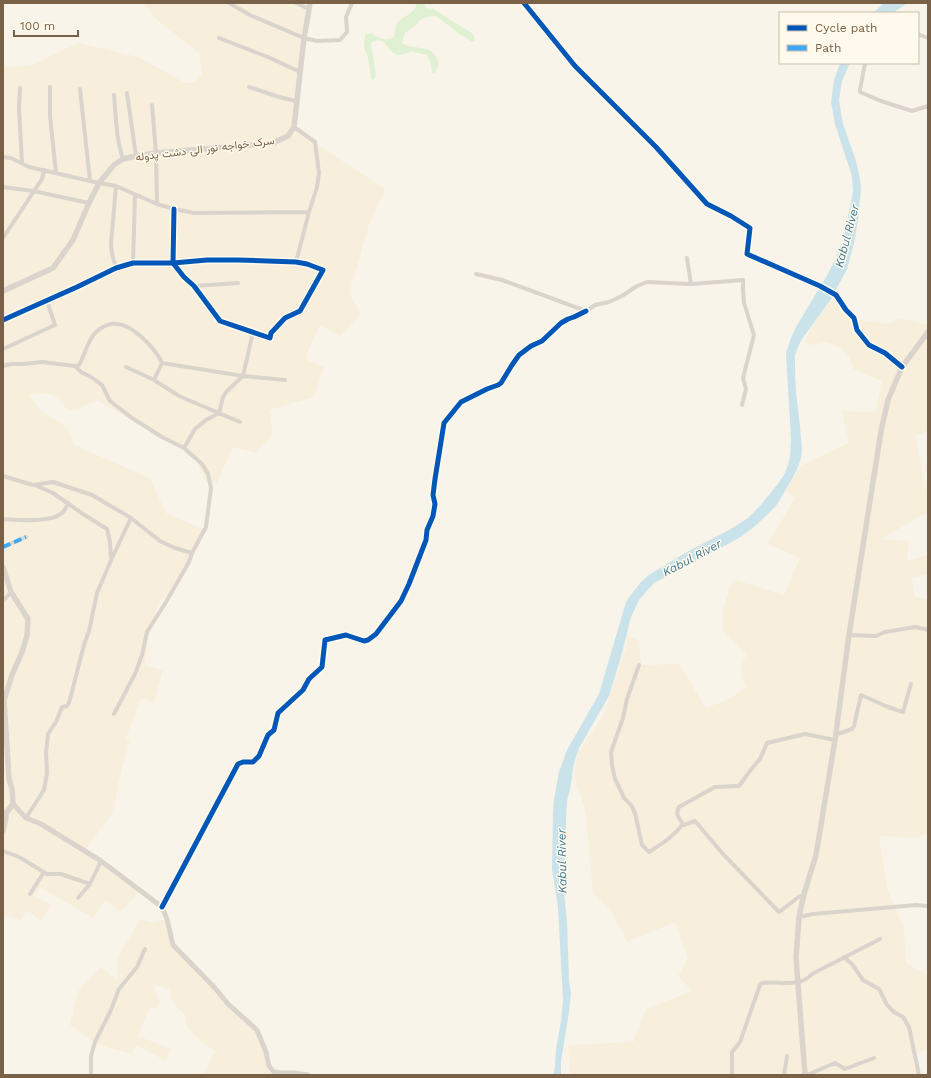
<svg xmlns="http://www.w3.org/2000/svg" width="931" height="1078" font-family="'Work Sans',Vazirmatn,sans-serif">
<rect width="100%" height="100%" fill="#f8f4ea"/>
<path fill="#f7efdc" d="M 143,3 L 306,3 L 292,128 L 385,189 L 369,225 L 349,294 L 361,314 L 340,336 L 320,325 L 307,353 L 307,360 L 324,367 L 314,397 L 269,410 L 273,434 L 256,453 L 233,447 L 217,483 L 206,483 L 194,456 L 98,401 L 88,404 L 76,411 L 68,410 L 55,396 L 47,393 L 29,395 L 42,412 L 58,421 L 68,429 L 74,445 L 150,478 L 166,513 L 205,530 L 172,596 L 159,601 L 153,623 L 149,627 L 145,665 L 163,670 L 154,703 L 141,698 L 126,738 L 130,740 L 122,769 L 112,814 L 84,851 L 140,891 L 121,912 L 105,900 L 93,918 L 40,887 L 34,896 L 52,905 L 41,921 L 26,910 L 21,920 L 3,915 L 3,734 L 9,716 L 3,713 L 3,67 L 30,66 L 78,43 L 138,57 L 185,83 L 194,83 L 202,74 L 199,53 L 158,21 Z
M 833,299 L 854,319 L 888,324 L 900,318 L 928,325 L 928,431 L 915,436 L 925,486 L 928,494 L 928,512 L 881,539 L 909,541 L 907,561 L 928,555 L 928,574 L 911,578 L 915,597 L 928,600 L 928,833 L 916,838 L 879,836 L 887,888 L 904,929 L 906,963 L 928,975 L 928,1050 L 916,1053 L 921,1073 L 928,1071 L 928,1075 L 570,1075 L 568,1045 L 633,1042 L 646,1009 L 692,991 L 678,976 L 688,958 L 675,922 L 627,942 L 612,913 L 593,894 L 586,813 L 574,776 L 578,752 L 604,714 L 626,648 L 628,636 L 639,641 L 641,665 L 679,664 L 706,708 L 729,699 L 746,687 L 742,678 L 741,667 L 746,655 L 723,632 L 723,609 L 733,579 L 784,595 L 800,558 L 768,544 L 795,498 L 786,491 L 800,466 L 849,443 L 842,411 L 875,412 L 882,381 L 853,369 L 850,358 L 841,348 L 834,345 L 826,342 L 814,345 L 805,343 L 811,327 Z
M 141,919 L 153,923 L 167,919 L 173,945 L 257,1030 L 269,1066 L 274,1072 L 308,1075 L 208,1075 L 204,1073 L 215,1051 L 198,1039 L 186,1025 L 186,1017 L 172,1001 L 170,996 L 170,990 L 154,984 L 157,998 L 160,1001 L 156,1007 L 149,1009 L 138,1036 L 171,1049 L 166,1061 L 136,1045 L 132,1054 L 99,1045 L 70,1025 L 74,1007 L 79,990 L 101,967 L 117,980 L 117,957 Z"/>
<path fill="#e0f0d3" d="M 417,3 L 425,3 L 425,6 L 427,8 L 433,9 L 472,33 L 475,38 L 474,41 L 471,41 L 458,33 L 438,17 L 434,16 L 424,18 L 420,20 L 416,25 L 405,33 L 402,43 L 408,46 L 427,49 C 438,54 442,64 434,74 L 432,72 L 430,60 L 427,54 C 424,54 420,54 417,53 C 413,52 416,51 411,52 C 406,52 401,57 395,54 C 388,51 385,35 372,42 L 371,45 L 376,75 L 375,78 L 373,80 L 371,78 L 368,57 L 364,48 L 365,35 L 371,33 C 377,37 384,41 392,38 C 397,35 394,28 397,23 C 404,15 414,15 417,3 Z"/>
<path fill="#cae2e9" d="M 884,3 L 907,3 L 893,13 L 873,13 Z
M 840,63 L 850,63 L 842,81 L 839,100 L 843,124 L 856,161 L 860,179 L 861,188 L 858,220 L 854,243 L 847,269 L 831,299 L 802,339 L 798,347 L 795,355 L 795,372 L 796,392 L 800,427 L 802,450 L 801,458 L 798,467 L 792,479 L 778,503 L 773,509 L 754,527 L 742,536 L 719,549 L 654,583 L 639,600 L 631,617 L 621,657 L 609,696 L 579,748 L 576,757 L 573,768 L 571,785 L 567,801 L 566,822 L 564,893 L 567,922 L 569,981 L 571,994 L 568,1019 L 561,1061 L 561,1075 L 553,1075 L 555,1068 L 556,1049 L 561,1021 L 563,1000 L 558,908 L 552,869 L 553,814 L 554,799 L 559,772 L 567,750 L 599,694 L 626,602 L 630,596 L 641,582 L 649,575 L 685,553 L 729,530 L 748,518 L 760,506 L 777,485 L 784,475 L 788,465 L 790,457 L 791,439 L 786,353 L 791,338 L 796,327 L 829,272 L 839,251 L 844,236 L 853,192 L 852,176 L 835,124 L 831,102 L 834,80 Z"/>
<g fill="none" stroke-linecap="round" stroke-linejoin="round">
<path stroke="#dbd4cc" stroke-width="4" d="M 229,3 L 250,15 L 304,38 L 317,41 L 340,40 L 347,32 L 346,17 L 352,3
M 296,3 L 309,9
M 524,3 L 575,66 L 656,147 L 707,204 L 731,216 L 750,228 L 747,254 L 820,286 L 836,295 L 846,310 L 854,318 L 857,330 L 869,345 L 885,353 L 902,367
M 918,34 L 928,38
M 219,38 L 268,57 L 300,72
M 865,63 L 860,90 L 860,92 L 881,101 L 912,111 L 928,106
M 50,87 L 50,116 L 56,173
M 249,87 L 279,97 L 296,101
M 20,88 L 19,108 L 22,163
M 80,89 L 90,181
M 127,93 L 136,156
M 114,95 C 116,116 116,139 123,159
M 152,105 L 156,153 L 157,204
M 294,127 L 315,142 L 319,173 L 317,187 L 309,212 L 296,262
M 3,157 L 11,158 L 29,167 L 99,183 L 116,186 L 157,204 L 174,209 L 194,213 L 309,212
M 116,186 L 111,244 L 112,254 L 116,268
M 3,187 L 33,191 L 89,203
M 3,238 L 42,179 L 44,170
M 687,258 L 691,284
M 133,263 L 135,194
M 476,274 L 502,280 L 586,311 L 595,305 L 609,302 L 622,296 L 637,286 L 647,282 L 691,284 L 743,280 L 743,288 L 744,303 L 754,335 L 743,378 L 746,389 L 742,405
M 194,286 L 238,283
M 3,320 L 77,287 L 116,268 L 133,263 L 173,263 L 207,260 L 238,260 L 296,262 L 307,264 L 323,270 L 300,311 L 285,318 L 271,333 L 270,338 L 220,321 L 194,286 L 184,277 L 173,263 L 174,209
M 3,349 L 55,325 L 47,301
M 162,363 L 243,376 L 285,380
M 3,366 L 11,364 L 23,364 L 42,362 L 75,366 L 79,365 C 85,355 88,339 96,332 C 101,327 110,323 116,324 C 132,324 156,349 162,363 L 154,380 L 126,367
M 75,366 L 81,372 L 91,377 L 102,385 L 110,401 L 132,418 L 162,437 L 184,448 L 202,464 L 208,474 L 211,488 L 206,527 L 192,553 L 189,562 L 166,602 L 147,632 L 142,655 L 135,674 L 114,714
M 154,380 L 179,396 L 240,422
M 184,448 L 195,429 L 206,420 L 219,413 L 223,397 L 227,391 L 243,376 L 253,332
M 3,476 L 33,485 L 53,482 L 92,495 L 131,518 L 160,541 L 175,548 L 192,553
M 35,485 L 53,493 L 83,514 L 107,529 L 110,542 L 111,557
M 3,519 C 17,520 51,523 62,513 C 65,511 66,507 68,503
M 3,547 L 26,537
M 3,601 L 11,592
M 849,635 L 876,636 L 885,632 L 915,627 L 928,630
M 639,665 L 627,699 L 623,718 L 611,752 L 612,765 L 615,779 L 620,789 L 624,798 L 631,805 L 635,813 L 642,845 L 649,852 C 663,843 673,837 683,824
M 835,735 L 852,729 L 854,726 L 861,695 L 888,707 L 903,712 L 911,684
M 26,818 L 44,790 L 47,773 L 46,753 L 48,734 L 56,722 L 62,707 L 67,706 L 69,703 L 84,645 L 89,631 L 97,593 L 112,558 L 131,518
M 683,824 C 678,816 675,815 679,807 L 715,787 L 739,786 L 750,771 L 760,759 L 767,743 L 805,734 L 835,740
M 683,824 L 684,825 L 695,821 L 723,854 L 779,912 L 800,896 L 803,897
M 3,851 L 19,857 L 47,874 L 61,874 L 90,884
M 30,894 L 44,872
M 78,898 L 90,884 L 101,861
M 162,907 L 238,764 L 243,762 L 253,762 L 259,756 L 268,735 L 274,730 L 278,713 L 303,690 L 309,679 L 322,667 L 325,640 L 346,635 L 364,641 L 368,640 L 376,634 L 401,601 L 409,584 L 426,540 L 427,530 L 433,516 L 435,504 L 433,495 L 435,479 L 444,423 L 461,402 L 487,389 L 498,385 L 501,383 L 512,365 L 519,355 L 531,346 L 542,341 L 561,323 L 568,319 L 574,317 L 586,311
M 799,917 L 813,914 L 916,905 L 928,906
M 844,957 L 852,964 L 863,980 L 879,989 L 887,1005 L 894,1012 L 903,1017 L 909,1027 L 919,1075
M 91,1075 L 91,1056 L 95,1042 L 111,1010 L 119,989 L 137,967 L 145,949
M 732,1075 L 732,1052 L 740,1042 L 760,985 L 762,983 C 779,980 798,989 812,974 L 880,939
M 784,1075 L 787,1056
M 807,1075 L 835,1063 L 845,1069 L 874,1058"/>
<path stroke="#dbd4cc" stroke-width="5" d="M 13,804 L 26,818 L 41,824 L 101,861 L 162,907 L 167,919 L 173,945 L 215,988 L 228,1004 L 257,1030 L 266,1052 L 269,1066 L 274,1072 L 282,1073 L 294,1073 L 308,1075"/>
<path stroke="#dbd4cc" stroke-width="5.5" d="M 3,291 L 53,268 L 73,240 L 89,203 L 99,183 L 114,165 L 123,159 L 136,156 L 156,153 L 273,143 L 288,136 L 294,127 L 304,38 L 310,3
M 3,567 L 11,592 L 28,619 L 27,636 L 22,652 L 12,675 L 4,700 L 9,779 L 12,789 L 13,804 L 6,813 L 6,818 L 3,831
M 805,1075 L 796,958 L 799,917 L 804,894 L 816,855 L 835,740 L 849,635 L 881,431 L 888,400 L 902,367 L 928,332"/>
<path stroke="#3fa9f5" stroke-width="4" stroke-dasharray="8 4" stroke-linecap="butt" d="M 3,547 L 26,537"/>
<g stroke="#fffaec" stroke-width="8">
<path id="cycleway" d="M 524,3 L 575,66 L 656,147 L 707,204 L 731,216 L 750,228 L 747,254 L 820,286 L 836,295 L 846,310 L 854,318 L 857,330 L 869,345 L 885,353 L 902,367
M 3,320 L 77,287 L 116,268 L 133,263 L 173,263 L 207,260 L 238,260 L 296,262 L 307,264 L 323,270 L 300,311 L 285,318 L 271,333 L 270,338 L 220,321 L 194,286 L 184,277 L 173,263 L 174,209
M 162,907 L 238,764 L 243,762 L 253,762 L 259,756 L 268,735 L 274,730 L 278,713 L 303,690 L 309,679 L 322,667 L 325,640 L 346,635 L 364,641 L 368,640 L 376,634 L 401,601 L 409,584 L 426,540 L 427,530 L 433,516 L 435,504 L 433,495 L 435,479 L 444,423 L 461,402 L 487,389 L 498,385 L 501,383 L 512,365 L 519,355 L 531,346 L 542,341 L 561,323 L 568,319 L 574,317 L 586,311"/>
</g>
<use href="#cycleway" stroke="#0057b8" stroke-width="5"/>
</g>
<g text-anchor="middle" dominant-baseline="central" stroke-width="3" stroke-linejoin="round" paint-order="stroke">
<g font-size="11" fill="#796147" stroke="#fffaec">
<text transform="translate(205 149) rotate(-7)">سرک خواجه نور الی دشت پدوله</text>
</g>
<g font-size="12" font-style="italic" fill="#427a95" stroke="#fffaec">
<text transform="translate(847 236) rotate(-75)">Kabul River</text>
<text transform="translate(692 558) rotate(-28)">Kabul River</text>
<text transform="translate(562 861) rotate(-91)">Kabul River</text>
</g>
</g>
<rect width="931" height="1078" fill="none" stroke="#796147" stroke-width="8"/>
<rect x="779" y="12" width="140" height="52" fill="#fffaec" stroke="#c9bdaa"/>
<rect x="787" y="25" width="20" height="6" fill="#0057b8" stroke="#c9bdaa"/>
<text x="815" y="32" font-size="12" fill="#796147">Cycle path</text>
<rect x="787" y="45" width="20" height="6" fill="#3fa9f5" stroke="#c9bdaa"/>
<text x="815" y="52" font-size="12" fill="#796147">Path</text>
<path d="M14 30v6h64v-6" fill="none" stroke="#796147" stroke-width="2"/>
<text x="20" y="30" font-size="12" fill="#796147" stroke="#fffaec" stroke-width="3" paint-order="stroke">100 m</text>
</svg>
